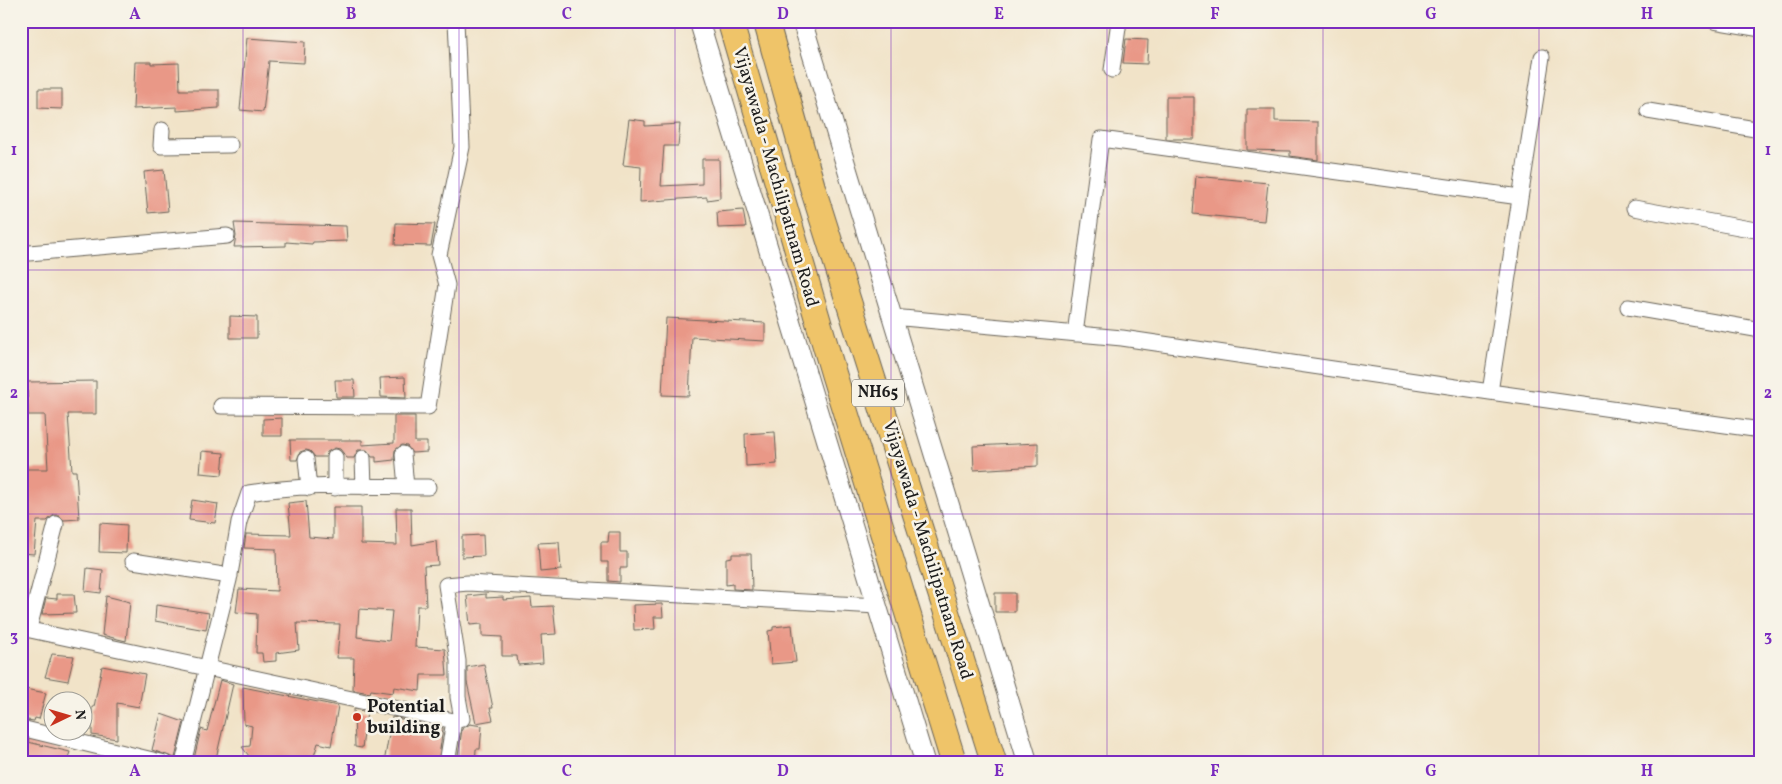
<svg xmlns="http://www.w3.org/2000/svg" width="1782" height="784" font-family="Vollkorn,serif">
<rect width="100%" height="100%" fill="#f7f3e8"/>
<filter id="ink" filterUnits="userSpaceOnUse"><feTurbulence type="fractalNoise" baseFrequency=".02" numOctaves="2"/><feDisplacementMap in="SourceGraphic" scale="10" xChannelSelector="R" yChannelSelector="G"/><feConvolveMatrix kernelMatrix="1 2 1 2 8 2 1 2 1" color-interpolation-filters="sRGB"/></filter>
<filter id="wash" filterUnits="userSpaceOnUse"><feTurbulence type="fractalNoise" baseFrequency=".0096" numOctaves="4" result="noise"/><feDisplacementMap in="SourceGraphic" scale="20" xChannelSelector="R" yChannelSelector="G"/><feGaussianBlur stdDeviation="1.12" result="paint"/><feColorMatrix in="noise" values="0 0 0 0 0 0 0 0 0 0 0 0 0 0 0 0 0 1.4 0 .05"/><feComposite in="paint" operator="in"/></filter>
<g filter="url(#wash)">
<rect width="100%" height="100%" fill="#f1e3c8"/>
<g id="blocks">
<path fill="#e99887" fill-rule="evenodd" d="M 247,38 L 305,42 L 304,63 L 269,61 L 263,112 L 240,110 Z
M 1126,39 L 1148,40 L 1147,64 L 1123,63 Z
M 135,62 L 151,62 L 151,64 L 179,63 L 180,90 L 219,90 L 219,108 L 177,111 L 177,107 L 133,109 Z
M 38,89 L 62,89 L 62,109 L 38,108 Z
M 1166,97 L 1194,97 L 1194,139 L 1166,139 Z
M 1247,109 L 1275,109 L 1275,121 L 1318,122 L 1318,160 L 1290,156 L 1290,151 L 1247,150 Z
M 629,119 L 645,121 L 645,126 L 680,124 L 678,146 L 664,146 L 661,186 L 702,184 L 702,159 L 719,159 L 720,198 L 707,200 L 707,197 L 640,202 L 641,167 L 623,165 Z
M 164,170 L 168,211 L 148,213 L 144,172 Z
M 1196,176 L 1268,183 L 1264,221 L 1193,214 Z
M 743,210 L 746,227 L 718,228 L 717,212 Z
M 234,223 L 346,226 L 347,241 L 313,242 L 312,244 L 286,242 L 286,246 L 234,247 L 236,236 Z
M 396,223 L 435,224 L 431,246 L 395,245 Z
M 230,316 L 257,317 L 257,338 L 230,338 Z
M 666,318 L 765,323 L 765,341 L 692,337 L 689,396 L 662,395 Z
M 405,377 L 406,398 L 381,397 L 380,378 Z
M 335,380 L 354,380 L 355,397 L 336,397 Z
M 96,381 L 96,414 L 68,414 L 72,471 L 76,471 L 79,519 L 64,520 L 59,515 L 54,515 L 47,521 L 37,521 L 34,554 L 21,553 L 23,469 L 48,469 L 45,415 L 28,415 L 27,382 Z
M 394,416 L 415,416 L 415,442 L 427,442 L 427,452 L 412,453 L 407,446 L 402,445 L 395,450 L 394,460 L 376,462 L 376,457 L 372,457 L 367,450 L 358,450 L 354,458 L 347,458 L 340,449 L 335,448 L 327,452 L 326,457 L 315,457 L 310,451 L 306,450 L 300,452 L 297,460 L 291,460 L 290,440 L 362,440 L 362,445 L 394,443 Z
M 282,418 L 282,436 L 263,436 L 263,419 Z
M 775,432 L 777,464 L 746,466 L 745,434 Z
M 1038,443 L 1038,466 L 974,470 L 973,446 Z
M 202,451 L 224,453 L 222,475 L 200,473 Z
M 192,500 L 218,504 L 215,523 L 189,520 Z
M 306,501 L 309,537 L 333,539 L 333,507 L 361,507 L 361,544 L 397,545 L 396,508 L 411,508 L 412,545 L 436,541 L 438,565 L 424,566 L 426,606 L 417,606 L 415,647 L 445,649 L 447,675 L 421,675 L 420,691 L 394,687 L 393,693 L 371,690 L 370,693 L 353,690 L 354,658 L 337,658 L 340,624 L 297,623 L 299,650 L 276,653 L 276,661 L 263,662 L 262,653 L 256,653 L 257,614 L 236,612 L 239,589 L 277,591 L 276,549 L 244,548 L 246,534 L 291,535 L 288,503 ZM 359,609 L 392,611 L 389,641 L 357,637 Z
M 100,523 L 127,525 L 126,553 L 99,552 Z
M 609,532 L 620,532 L 620,552 L 627,552 L 627,568 L 620,568 L 620,582 L 608,581 L 608,562 L 601,562 L 601,542 L 608,542 Z
M 483,535 L 484,556 L 462,557 L 462,536 Z
M 559,542 L 561,570 L 540,572 L 538,543 Z
M 732,554 L 751,554 L 752,590 L 733,589 L 733,584 L 726,585 L 726,558 L 732,557 Z
M 87,568 L 103,570 L 101,593 L 85,591 Z
M 995,593 L 1015,593 L 1015,612 L 995,612 Z
M 57,594 L 74,594 L 76,613 L 42,614 L 46,598 L 57,599 Z
M 486,594 L 486,598 L 503,597 L 503,600 L 531,598 L 532,607 L 553,606 L 556,634 L 541,635 L 543,663 L 518,665 L 517,656 L 502,656 L 502,637 L 482,636 L 482,624 L 470,625 L 467,596 Z
M 106,596 L 130,602 L 126,641 L 102,635 Z
M 662,604 L 663,617 L 654,617 L 655,629 L 634,630 L 633,605 Z
M 156,605 L 209,613 L 206,630 L 155,621 Z
M 792,625 L 796,662 L 771,664 L 768,631 L 773,630 L 773,627 Z
M 52,654 L 74,656 L 68,681 L 45,677 Z
M 484,664 L 493,708 L 490,708 L 493,720 L 476,723 L 467,682 L 467,667 Z
M 102,666 L 145,674 L 139,707 L 117,703 L 117,739 L 92,735 L 92,707 L 94,707 Z
M 220,680 L 233,684 L 215,763 L 193,763 L 201,729 L 207,731 Z
M 243,687 L 338,706 L 331,746 L 318,743 L 312,763 L 247,763 L 249,756 L 242,747 L 250,746 L 252,726 L 244,724 Z
M 25,689 L 46,693 L 39,719 L 35,718 L 34,721 L 21,719 Z
M 354,709 L 367,712 L 362,748 L 355,747 Z
M 161,714 L 184,722 L 175,758 L 152,750 Z
M 392,717 L 443,728 L 438,763 L 384,763 Z
M 470,724 L 482,726 L 480,749 L 476,749 L 475,763 L 457,763 L 462,729 Z
M 21,738 L 29,740 L 28,742 L 70,752 L 66,763 L 21,763 Z"/>
</g>
</g>
<g filter="url(#ink)">
<use href="#blocks" fill-opacity="0" stroke="#676258" stroke-width="1"/>
<g fill="none" stroke-linecap="round" stroke-linejoin="round">
<g stroke="#676258" stroke-width="17">
<path id="minor" d="M 1714,21 L 1761,29
M 1112,70 L 1119,21
M 1648,111 L 1761,130
M 162,130 L 161,146 L 230,145
M 1634,208 L 1761,231
M 29,253 L 227,236
M 1628,307 L 1761,330
M 892,317 L 1122,338 L 1490,392 L 1542,57
M 1075,334 L 1101,139 L 1520,197
M 1490,392 L 1761,430
M 221,406 L 428,407 L 447,285 L 439,255 L 462,147 L 456,21
M 403,454 L 406,487
M 335,457 L 335,488
M 363,458 L 364,487
M 306,459 L 309,488
M 133,561 L 230,576
M 21,628 L 454,721 L 462,719 L 458,697 L 458,661 L 446,585 L 468,583 L 877,606
M 29,628 L 56,524
M 21,728 L 165,763
M 183,763 L 229,580 L 239,522 L 249,493 C 307,483 369,487 428,487
M 447,763 L 454,721"/>
</g>
<g stroke="#676258" stroke-width="21">
<path id="tertiary" d="M 699,21 L 925,763
M 802,21 L 1028,763"/>
</g>
<g stroke="#676258" stroke-width="27">
<path id="trunk" d="M 730,21 L 834,375 L 954,763
M 766,21 L 813,189 L 994,763"/>
</g>
<use href="#minor" stroke="#fff" stroke-width="15"/>
<use href="#tertiary" stroke="#fff" stroke-width="19"/>
<use href="#trunk" stroke="#efc469" stroke-width="25"/>
</g>
</g>
<path fill="none" stroke="#7b2cbf" stroke-width="1" stroke-opacity="0.55" d="M 243,21 L 243,763M 459,21 L 459,763M 675,21 L 675,763M 891,21 L 891,763M 1107,21 L 1107,763M 1323,21 L 1323,763M 1539,21 L 1539,763M 21,270 L 1761,270M 21,514 L 1761,514"/>
<circle fill="#c8321e" stroke="#f7f3e8" stroke-width="2" cx="357" cy="717" r="5"/>
<g text-anchor="middle" dominant-baseline="central" stroke-width="5" stroke-linejoin="round" paint-order="stroke">
<rect fill="#f7f3e8" stroke="#5e5c59" stroke-width="1" x="852" y="379.5" width="52" height="27" rx="4"/>
<g font-size="16" font-weight="bold" fill="#1c1c1c">
<text x="878" y="393">NH65</text>
</g>
<g font-size="18" fill="#1c1c1c" stroke="#f7f3e8">
<text transform="translate(775 177) rotate(74)">Vijayawada - Machilipatnam Road</text>
<text transform="translate(927 550) rotate(73)">Vijayawada - Machilipatnam Road</text>
</g>
<g font-size="18" font-weight="bold" fill="#1c1c1c" stroke="#f7f3e8" text-anchor="start">
<text x="367" y="707">Potential<tspan x="367" dy="21">building</tspan></text>
</g>
</g>
<rect width="1782" height="784" fill="none" stroke="#f7f3e8" stroke-width="55"/>
<g transform="translate(68 716) rotate(85)"><circle r="24" fill="#f7f3e8" stroke="#9f9d96"/>
<path d="M0-4L9 19L0 12L-9 19Z" fill="#c8321e"/>
<text y="-8" font-size="14" font-weight="bold" text-anchor="middle" fill="#1c1c1c">N</text>
</g>
<rect x="28" y="28" width="1726" height="728" fill="none" stroke="#7b2cbf" stroke-width="2"/>
<g font-size="16" text-anchor="middle" font-weight="bold" fill="#7b2cbf">
<text x="135" y="19">A</text>
<text x="351" y="19">B</text>
<text x="567" y="19">C</text>
<text x="783" y="19">D</text>
<text x="999" y="19">E</text>
<text x="1215" y="19">F</text>
<text x="1431" y="19">G</text>
<text x="1647" y="19">H</text>
<text x="14" y="155">1</text>
<text x="1768" y="155">1</text>
<text x="14" y="398">2</text>
<text x="1768" y="398">2</text>
<text x="14" y="641">3</text>
<text x="1768" y="641">3</text>
<text x="135" y="776">A</text>
<text x="351" y="776">B</text>
<text x="567" y="776">C</text>
<text x="783" y="776">D</text>
<text x="999" y="776">E</text>
<text x="1215" y="776">F</text>
<text x="1431" y="776">G</text>
<text x="1647" y="776">H</text>
</g>
</svg>
